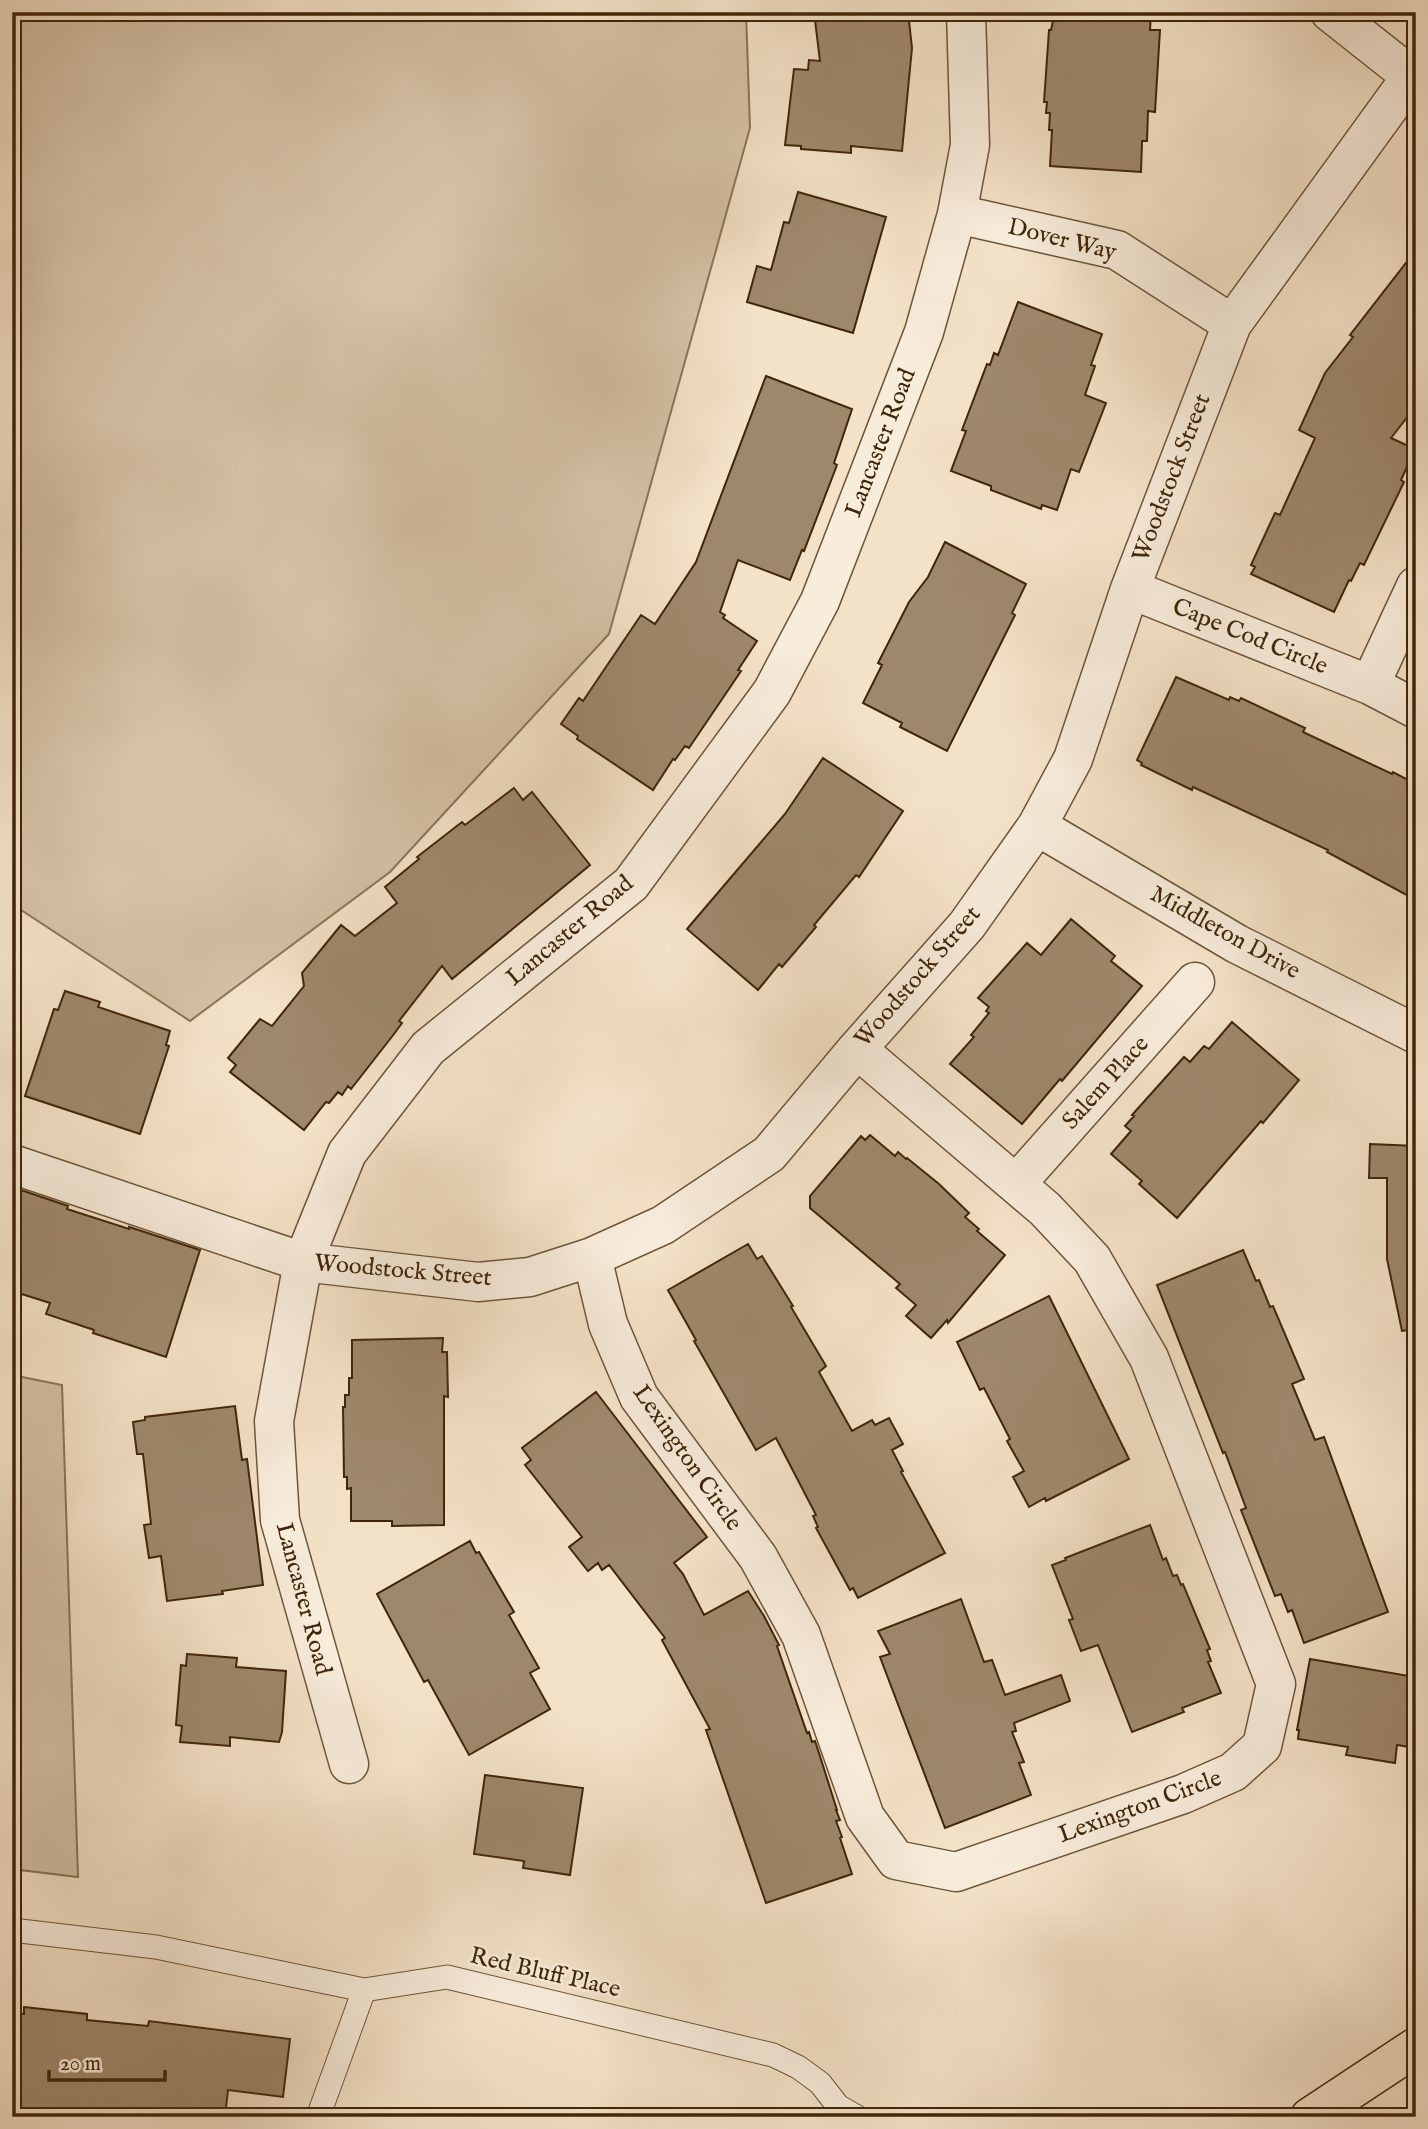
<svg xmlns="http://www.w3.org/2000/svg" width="1428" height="2129" font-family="'IM FELL English',serif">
<rect width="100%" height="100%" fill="#f4e2c8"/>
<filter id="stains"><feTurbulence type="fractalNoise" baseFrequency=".00286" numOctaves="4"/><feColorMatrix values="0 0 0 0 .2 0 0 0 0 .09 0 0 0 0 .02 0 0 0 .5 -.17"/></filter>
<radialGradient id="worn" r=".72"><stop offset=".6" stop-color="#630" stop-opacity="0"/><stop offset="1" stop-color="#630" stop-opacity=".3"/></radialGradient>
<path fill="#d5c2a7" stroke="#8a7458" stroke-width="2" d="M 12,12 L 746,12 L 750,128 L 609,634 L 390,872 L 190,1021 L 12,904 Z
M 12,1375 L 62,1385 L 78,1877 L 12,1869 Z"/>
<path fill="#9e886c" stroke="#402608" stroke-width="2" d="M 814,12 L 908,12 L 912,48 L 902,151 L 851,146 L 851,153 L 801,149 L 801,146 L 785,145 L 794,69 L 808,70 L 809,60 L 820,61 Z
M 1055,12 L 1151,12 L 1150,30 L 1160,30 L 1155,112 L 1148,111 L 1147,141 L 1142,141 L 1141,172 L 1050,166 L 1052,130 L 1049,130 L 1050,113 L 1046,113 L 1047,102 L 1044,102 L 1049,30 L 1051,30 Z
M 798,192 L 886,217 L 853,333 L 747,302 L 757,266 L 771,270 L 784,222 L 789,223 Z
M 1416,250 L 1416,406 L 1391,438 L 1415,449 L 1401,480 L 1404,482 L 1364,565 L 1360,563 L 1351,581 L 1349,580 L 1334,612 L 1251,574 L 1255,567 L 1251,565 L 1275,513 L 1280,515 L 1315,438 L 1299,430 L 1325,373 L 1353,337 L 1350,335 Z
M 1018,302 L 1102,334 L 1091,365 L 1095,366 L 1085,395 L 1106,403 L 1079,472 L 1071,469 L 1057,510 L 1042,505 L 1041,509 L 991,490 L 991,486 L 951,471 L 966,431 L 962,430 L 987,364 L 990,365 L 994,353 L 998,355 Z
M 766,376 L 852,409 L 834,463 L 837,465 L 804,551 L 802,550 L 790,580 L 738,560 L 720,612 L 725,615 L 723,618 L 757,641 L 738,670 L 741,671 L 689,748 L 685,746 L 675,760 L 673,759 L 653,790 L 577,739 L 578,736 L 561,724 L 579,698 L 583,701 L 641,615 L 655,624 L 696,562 Z
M 945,542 L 1026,584 L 1012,613 L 1015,615 L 947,751 L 900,727 L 902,723 L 863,703 L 882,665 L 878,663 L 909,602 L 928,577 Z
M 1176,677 L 1229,700 L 1230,697 L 1239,701 L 1241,698 L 1305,728 L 1303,732 L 1392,774 L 1393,772 L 1416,784 L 1416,900 L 1327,852 L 1328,850 L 1193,787 L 1192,790 L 1141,765 L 1142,763 L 1137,760 Z
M 823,758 L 903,811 L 859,877 L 856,875 L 814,925 L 816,927 L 782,967 L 779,964 L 758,990 L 687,929 L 785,814 Z
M 514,788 L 523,800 L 532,792 L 590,865 L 452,979 L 442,966 L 399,1021 L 402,1023 L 394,1034 L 351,1089 L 348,1086 L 342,1095 L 338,1092 L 329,1103 L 326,1102 L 304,1130 L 230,1072 L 236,1065 L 228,1058 L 260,1019 L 272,1026 L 304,986 L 302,973 L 341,925 L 355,936 L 397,903 L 385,887 L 419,859 L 417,857 L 462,822 L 465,825 Z
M 1071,919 L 1115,956 L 1111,961 L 1142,986 L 1062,1081 L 1060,1079 L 1022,1124 L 950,1064 L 974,1037 L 971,1035 L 989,1013 L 986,1011 L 989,1007 L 978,998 L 1027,943 L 1041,955 Z
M 65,991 L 100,1002 L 98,1007 L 170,1031 L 166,1045 L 169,1046 L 140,1134 L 25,1096 L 54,1009 L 58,1010 Z
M 1232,1022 L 1299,1080 L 1263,1123 L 1261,1121 L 1177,1218 L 1139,1184 L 1142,1181 L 1111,1154 L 1131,1131 L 1125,1126 L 1134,1116 L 1132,1115 L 1184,1057 L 1190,1062 L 1204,1046 L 1209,1049 Z
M 870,1135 L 895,1156 L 898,1152 L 906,1159 L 907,1158 L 939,1184 L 969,1213 L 965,1217 L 979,1229 L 977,1231 L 1005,1255 L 948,1323 L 947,1320 L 931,1338 L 906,1316 L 916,1305 L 896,1288 L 900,1284 L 810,1208 L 810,1196 L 861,1136 L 865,1140 Z
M 1370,1144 L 1416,1146 L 1416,1329 L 1402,1331 L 1387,1259 L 1387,1178 L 1369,1178 Z
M 12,1187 L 68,1206 L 67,1209 L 129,1229 L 129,1227 L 200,1250 L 166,1357 L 93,1333 L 94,1330 L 46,1314 L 50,1303 L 12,1291 Z
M 748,1244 L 757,1259 L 762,1256 L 793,1306 L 791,1307 L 826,1366 L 819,1372 L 852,1431 L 872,1420 L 875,1425 L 889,1418 L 903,1444 L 892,1450 L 903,1471 L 901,1472 L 945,1553 L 858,1598 L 853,1588 L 850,1590 L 816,1528 L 818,1527 L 813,1516 L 816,1515 L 776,1438 L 756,1450 L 694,1341 L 696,1340 L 668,1290 Z
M 1243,1250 L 1256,1281 L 1259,1280 L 1270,1307 L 1273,1306 L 1304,1379 L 1292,1384 L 1315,1440 L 1324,1437 L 1388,1612 L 1304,1643 L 1292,1610 L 1288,1612 L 1281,1594 L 1275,1596 L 1241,1510 L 1246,1508 L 1225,1452 L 1223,1453 L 1157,1285 Z
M 1049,1296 L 1129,1459 L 1046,1501 L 1045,1498 L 1029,1507 L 1013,1477 L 1024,1471 L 1007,1441 L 1010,1439 L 984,1388 L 980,1390 L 957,1342 Z
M 443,1338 L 442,1352 L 447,1352 L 448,1397 L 444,1396 L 444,1525 L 392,1526 L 392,1521 L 351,1521 L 351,1488 L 347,1489 L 347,1477 L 344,1477 L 343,1407 L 345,1407 L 345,1395 L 349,1395 L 349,1378 L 352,1378 L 352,1340 Z
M 596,1392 L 707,1537 L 674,1563 L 683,1574 L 704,1615 L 748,1591 L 764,1616 L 779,1645 L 777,1646 L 807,1733 L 809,1732 L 812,1742 L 815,1741 L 819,1753 L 837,1810 L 836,1810 L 840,1820 L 836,1821 L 842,1837 L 840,1838 L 852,1874 L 766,1903 L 706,1730 L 710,1729 L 662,1640 L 665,1638 L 609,1565 L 602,1570 L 598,1563 L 588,1571 L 569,1547 L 582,1537 L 525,1465 L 531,1460 L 522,1448 Z
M 235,1406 L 242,1460 L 247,1459 L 263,1585 L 222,1591 L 223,1594 L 167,1601 L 161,1556 L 149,1558 L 144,1525 L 151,1524 L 143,1454 L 137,1454 L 133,1422 L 145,1420 L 145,1417 Z
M 1150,1525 L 1163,1560 L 1166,1558 L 1173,1576 L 1177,1575 L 1181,1585 L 1183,1584 L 1210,1649 L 1207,1650 L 1211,1661 L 1208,1662 L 1221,1693 L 1182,1708 L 1184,1712 L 1132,1732 L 1098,1645 L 1081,1651 L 1069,1620 L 1073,1619 L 1052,1565 L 1066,1560 L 1065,1558 Z
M 470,1541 L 476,1553 L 479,1552 L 514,1612 L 509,1615 L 539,1668 L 530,1673 L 550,1709 L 469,1755 L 428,1680 L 424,1682 L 377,1594 Z
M 961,1599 L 984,1662 L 992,1660 L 1005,1695 L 1061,1675 L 1070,1701 L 1014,1723 L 1016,1731 L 1012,1732 L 1024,1762 L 1019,1763 L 1031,1795 L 945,1828 L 880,1657 L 890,1654 L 878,1631 Z
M 187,1654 L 237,1658 L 236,1667 L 286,1671 L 282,1732 L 279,1742 L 230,1737 L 230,1746 L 180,1742 L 182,1726 L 176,1725 L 181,1665 L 186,1666 Z
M 1310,1659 L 1409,1676 L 1408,1683 L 1416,1684 L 1416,1748 L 1397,1745 L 1395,1763 L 1346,1755 L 1348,1747 L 1298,1739 L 1299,1730 L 1297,1730 Z
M 485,1775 L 583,1788 L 570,1875 L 523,1868 L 524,1861 L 474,1854 Z
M 24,2007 L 87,2014 L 87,2020 L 148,2026 L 149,2021 L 290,2039 L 283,2097 L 228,2090 L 225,2117 L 12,2117 L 12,2013 L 24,2014 Z"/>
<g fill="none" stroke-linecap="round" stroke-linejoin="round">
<g stroke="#6d5538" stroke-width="25">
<path id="lane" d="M 12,1930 L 156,1947 L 364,1990 L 447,1977 L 773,2055 L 798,2067 L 820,2083 L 838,2106 L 857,2117
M 318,2117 L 364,1990"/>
</g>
<g stroke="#6d5538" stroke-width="41">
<path id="street" d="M 1330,12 L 1416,80
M 957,214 L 1117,250 L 1232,324
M 1130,589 L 1370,685 L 1416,709
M 1370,685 L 1416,586
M 1037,826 L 1237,944 L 1416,1034
M 12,1164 L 303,1262 L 478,1282 L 530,1277 L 592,1257 L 663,1225 L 769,1154 L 857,1049 L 967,925 L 1037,826 L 1073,759 L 1130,589 L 1232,324 L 1411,77
M 1016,1184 L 1195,982
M 592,1257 L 608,1324 L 639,1397 L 758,1557 L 801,1635 L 865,1817 L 896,1860 L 956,1872 L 1183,1794 L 1233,1772 L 1262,1746 L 1276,1684 L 1149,1358 L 1092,1259 L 1045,1209 L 857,1049
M 349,1764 L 280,1520 L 274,1421 L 303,1262 L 347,1153 L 428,1048 L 631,884 L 772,692 L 820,601 L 924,332 L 957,214 L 970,145 L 966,12"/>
</g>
<g stroke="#402608" stroke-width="41">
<path id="primary" d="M 1310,2117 L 1416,2047"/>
</g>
<use href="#lane" stroke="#f8ecdb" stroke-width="23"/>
<use href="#street" stroke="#f8ecdb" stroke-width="38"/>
<use href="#primary" stroke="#f4e2c8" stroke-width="38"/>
</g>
<g text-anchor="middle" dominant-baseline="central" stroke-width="5" stroke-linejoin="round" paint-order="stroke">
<g font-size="24" fill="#402608" stroke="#f8ecdb">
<text transform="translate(1062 240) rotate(14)">Dover Way</text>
<text transform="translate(881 443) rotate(-69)">Lancaster Road</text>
<text transform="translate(1172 478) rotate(-69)">Woodstock Street</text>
<text transform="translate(1250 637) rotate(22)">Cape Cod Circle</text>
<text transform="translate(570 931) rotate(-40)">Lancaster Road</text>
<text transform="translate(1225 933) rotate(29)">Middleton Drive</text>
<text transform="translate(918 977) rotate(-49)">Woodstock Street</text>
<text transform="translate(1106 1083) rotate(-48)">Salem Place</text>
<text transform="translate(403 1271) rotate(5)">Woodstock Street</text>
<text transform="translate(687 1458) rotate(55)">Lexington Circle</text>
<text transform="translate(303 1599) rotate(75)">Lancaster Road</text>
<text transform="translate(1140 1807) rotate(-20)">Lexington Circle</text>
<text transform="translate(545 1973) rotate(13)">Red Bluff Place</text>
</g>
</g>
<rect width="1428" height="2129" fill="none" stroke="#f4e2c8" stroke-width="42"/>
<rect x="14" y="14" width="1400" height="2101" fill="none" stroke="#402608" stroke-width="3.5"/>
<rect x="21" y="21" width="1386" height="2087" fill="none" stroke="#402608" stroke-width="2"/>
<path d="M49 2070v10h116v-10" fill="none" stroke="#402608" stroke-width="3.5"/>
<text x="60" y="2070" font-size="21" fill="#402608" stroke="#f8ecdb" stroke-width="5" paint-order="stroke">20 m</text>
<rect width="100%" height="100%" filter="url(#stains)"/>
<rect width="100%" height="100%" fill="url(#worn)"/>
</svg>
